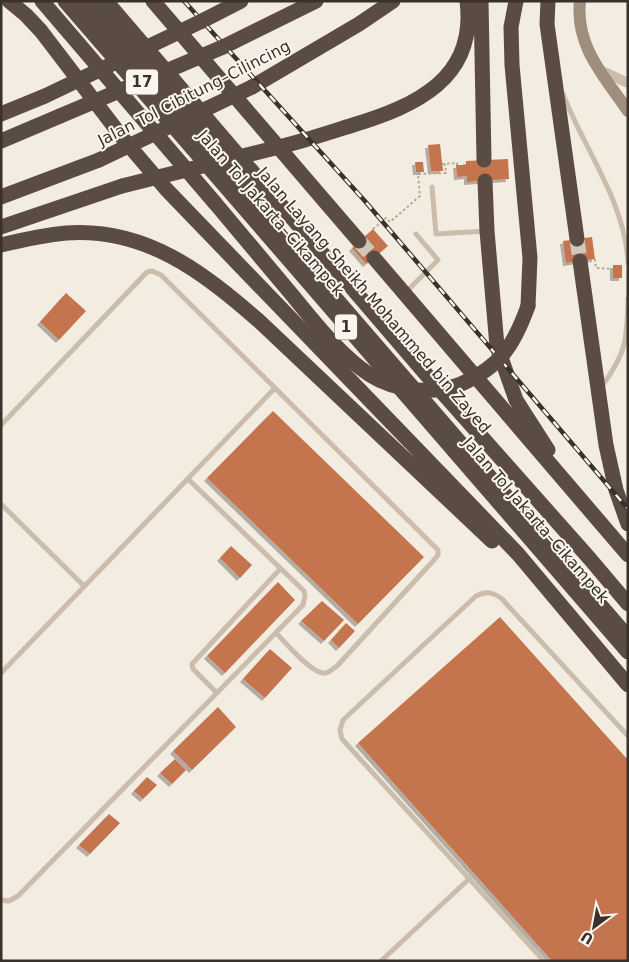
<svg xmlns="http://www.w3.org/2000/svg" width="629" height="962" font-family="'DejaVu Sans',sans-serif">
<defs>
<filter id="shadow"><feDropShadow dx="-3" dy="3" stdDeviation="0" flood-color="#0004"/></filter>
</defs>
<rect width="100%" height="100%" fill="#f3ece0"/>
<path fill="#c4754d" filter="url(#shadow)" d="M 440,144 L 443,171 L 431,171 L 428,145 Z
M 508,159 L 509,179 L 467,182 L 467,176 L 457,177 L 456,165 L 466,165 L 466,161 Z
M 415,162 L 423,162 L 424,172 L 416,172 Z
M 373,229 L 388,246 L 366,264 L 352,248 Z
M 592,237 L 595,259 L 566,263 L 563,241 Z
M 613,265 L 622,265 L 622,278 L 613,278 Z
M 66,293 L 86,311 L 59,340 L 40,322 Z
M 273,411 L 424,557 L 358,624 L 207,478 Z
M 231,546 L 252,565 L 240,578 L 220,558 Z
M 278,582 L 295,600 L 225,673 L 207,656 Z
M 322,601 L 344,620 L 324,641 L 301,621 Z
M 500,617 L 628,760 L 628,961 L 552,961 L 358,743 Z
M 346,623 L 355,631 L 339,648 L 331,640 Z
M 270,649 L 292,668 L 265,698 L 243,679 Z
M 218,707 L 236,727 L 192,770 L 173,751 Z
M 175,759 L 186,770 L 172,784 L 160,773 Z
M 147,777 L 157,785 L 143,799 L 134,791 Z
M 109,814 L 120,823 L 90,854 L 79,845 Z"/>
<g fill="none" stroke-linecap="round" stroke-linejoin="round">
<path stroke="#cec7bc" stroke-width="15" stroke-dasharray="15 8" stroke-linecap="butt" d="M 577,239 L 580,261
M 359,241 L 374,258"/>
<path stroke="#b7a796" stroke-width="2" stroke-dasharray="2.5 2.5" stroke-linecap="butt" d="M 442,164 L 457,163 L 457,165
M 373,229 L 386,218 L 390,222 L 420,196 L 418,174 L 446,173 L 445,164
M 595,259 L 596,268 L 613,269"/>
<path stroke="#cbbdac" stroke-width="5" d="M 563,94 C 585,151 625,201 628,263
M 432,187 L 436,234 L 486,231
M 406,292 L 438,260 L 416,234
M 602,386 C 627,352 627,339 628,298
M 1,425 L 147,272 L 152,271 L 161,275 L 438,550 L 438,555 L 434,560 L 337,666 C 334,668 329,672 326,673 C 313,676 285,642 276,633
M 1,504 L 84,586
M 1,673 L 275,388
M 216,692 L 193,669 L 192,664 L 280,569
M 1,900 L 9,901 L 18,896 L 303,605 L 305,595 L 304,591 L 188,479
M 381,961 L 470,878
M 544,961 L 342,739 L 340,730 L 343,720 L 476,596 C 486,591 492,592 501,598 L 628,736"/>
<path stroke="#cbbdac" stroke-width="10" d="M 600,70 L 628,83"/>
<path stroke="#9f8d7d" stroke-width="12" d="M 580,1 C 575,46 604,76 628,111"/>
<path stroke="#5a4c42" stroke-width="15" d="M 9,1 L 26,15 L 41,31 L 125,141 L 166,189 L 518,554 L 628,685
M 42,1 L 215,203
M 65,1 L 628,652
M 106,1 L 425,373 L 590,559 L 628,604
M 153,1 L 359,241
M 481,1 L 484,160
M 516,1 L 511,27 L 512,65 L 530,258 L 528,306
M 548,1 L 547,24 L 577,239
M 202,21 L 241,1
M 223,47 L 316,1
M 252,87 L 359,24 L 393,1
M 1,114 L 45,96
M 1,141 L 60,116
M 287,145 C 310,139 331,132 353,125 C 415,106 477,79 467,1
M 485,181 L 487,231 L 497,346 L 516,400 L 548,450
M 1,197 L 99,160
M 1,227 L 122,186
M 1,245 C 22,240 44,235 66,233 C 145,227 203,272 259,321 L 492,541
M 374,258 L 628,555
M 580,261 L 606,445 L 616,490 L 628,524"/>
<g stroke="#3a312b" stroke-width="4.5">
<path id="rail" d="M 184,1 L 364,200 L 628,509"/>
</g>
<use href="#rail" stroke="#faf5ed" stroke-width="2.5" stroke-dasharray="8" stroke-linecap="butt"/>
<path stroke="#5a4c42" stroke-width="15" d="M 79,1 L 628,637
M 93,1 L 272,208
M 45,96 L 202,21
M 60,116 L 223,47
M 99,160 L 252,87
M 122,186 L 287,145
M 215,203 C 241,234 267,265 293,296 C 315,323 341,356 370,375 C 395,391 434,395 461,384 C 500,367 514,345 528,306"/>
</g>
<g text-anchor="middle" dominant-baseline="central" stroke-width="4" stroke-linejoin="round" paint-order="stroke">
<g fill="#faf5ed" stroke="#746c65" stroke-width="1">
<rect x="126" y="69.5" width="32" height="25" rx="4"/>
<rect x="335" y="314.5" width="22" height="25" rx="4"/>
</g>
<g font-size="15" font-weight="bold" fill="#3a312b">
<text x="142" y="82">17</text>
<text x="346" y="327">1</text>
</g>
<g font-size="16" fill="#3a312b" stroke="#faf5ed">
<text transform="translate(194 93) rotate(-27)">Jalan Tol Cibitung–Cilincing</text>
<text transform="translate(271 213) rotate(49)">Jalan Tol Jakarta–Cikampek</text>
<text transform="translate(374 300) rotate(49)">Jalan Layang Sheikh Mohammed bin Zayed</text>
<text transform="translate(536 520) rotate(49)">Jalan Tol Jakarta–Cikampek</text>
</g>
</g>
<rect width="629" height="962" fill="none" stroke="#3a312b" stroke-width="5"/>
<g transform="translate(594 927) rotate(212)" stroke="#faf5ed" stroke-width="4" paint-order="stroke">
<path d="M0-4L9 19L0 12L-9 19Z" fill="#3a312b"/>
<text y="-8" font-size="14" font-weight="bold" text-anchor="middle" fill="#3a312b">U</text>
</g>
</svg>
